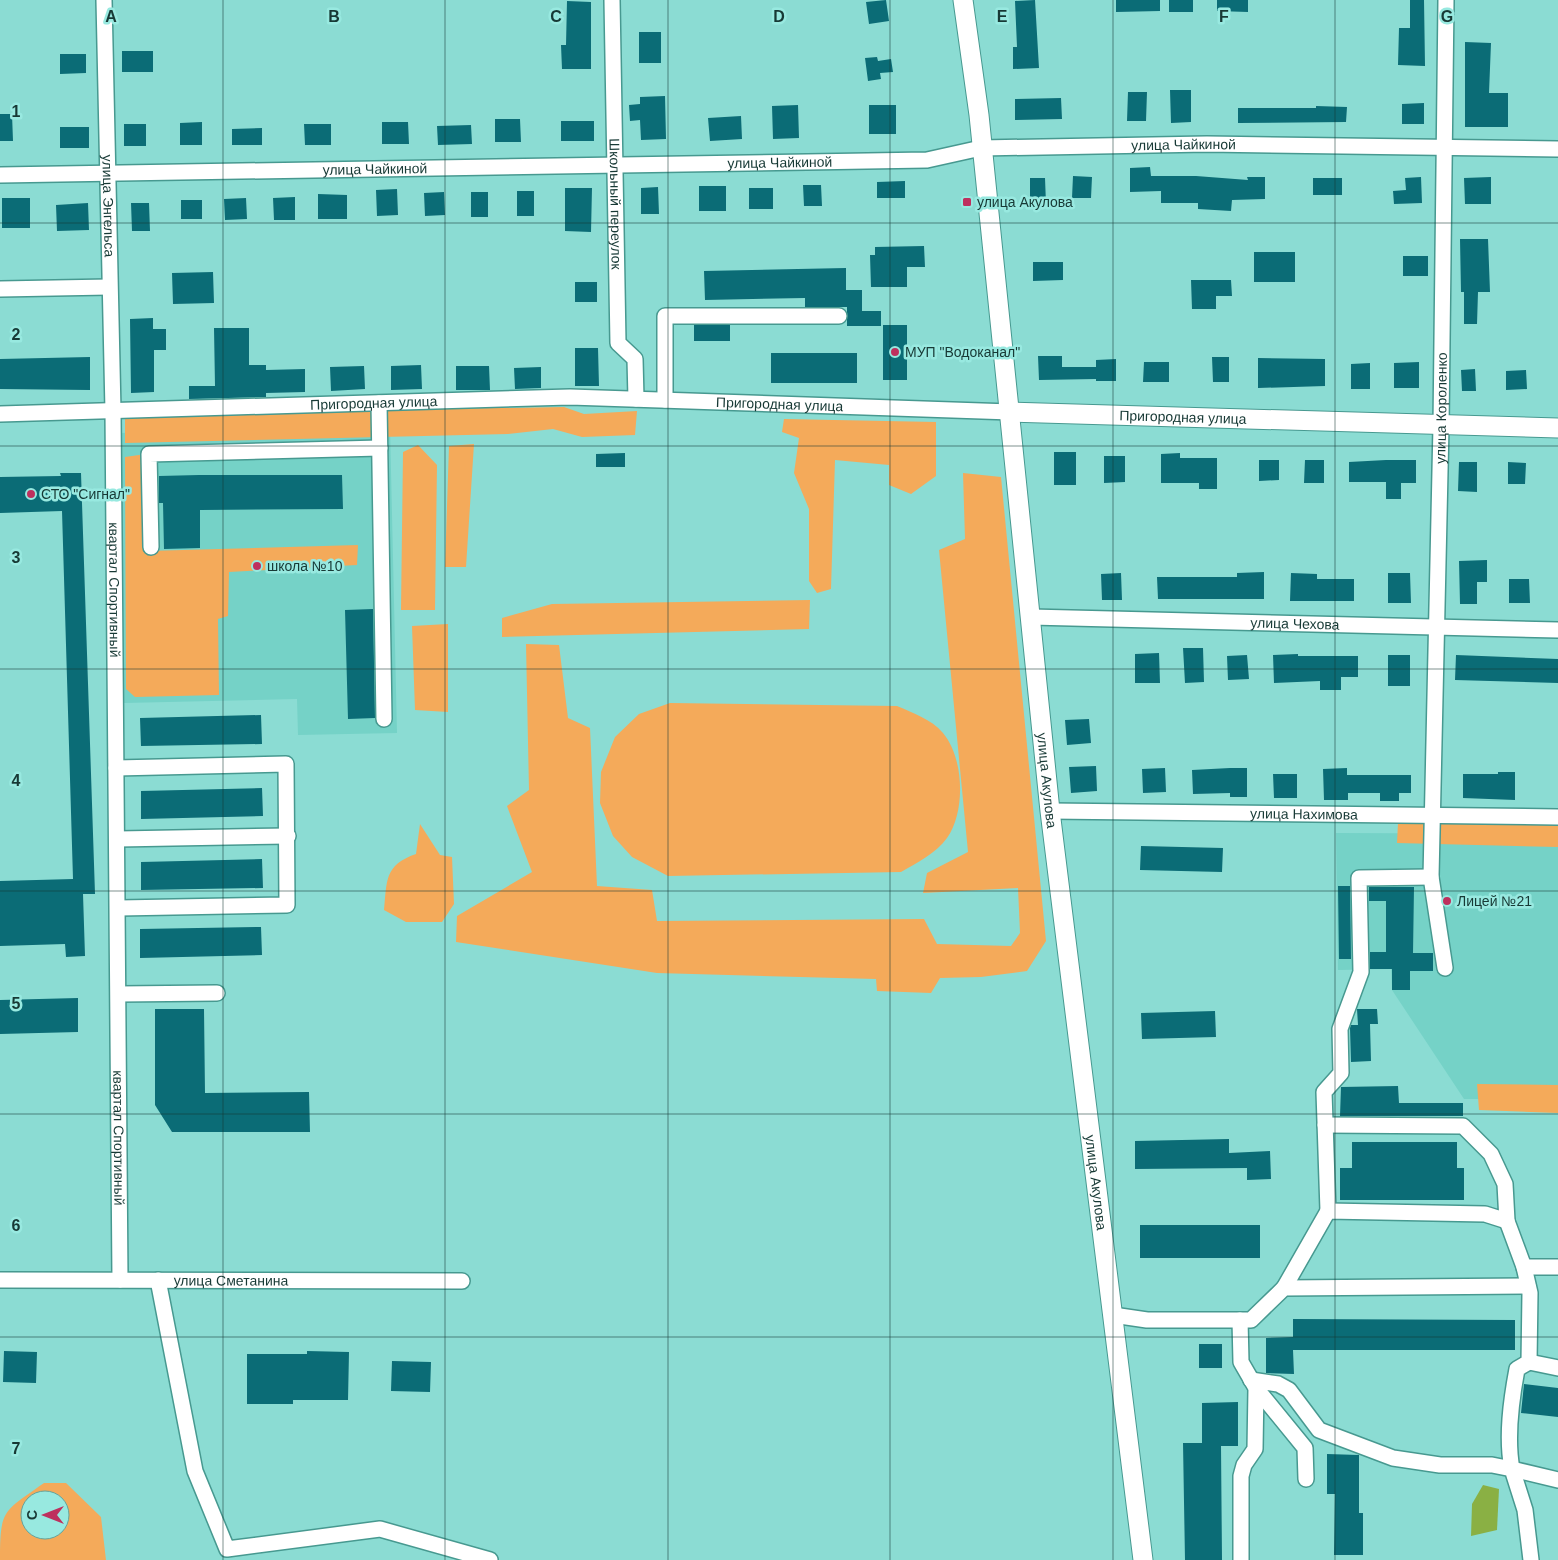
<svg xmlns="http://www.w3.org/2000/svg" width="1558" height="1560" font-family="Arial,sans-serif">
<rect width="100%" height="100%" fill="#8bdcd3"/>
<path fill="#75d2c7" d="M 390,427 L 397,733 L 298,735 L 297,699 L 124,703 L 118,433 Z
M 1336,833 L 1558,834 L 1558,1099 L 1464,1099 L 1392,990 L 1391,969 L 1338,970 Z"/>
<path fill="#f4aa5a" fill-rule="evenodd" d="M 564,407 L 584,414 L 637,411 L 635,435 L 582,437 L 553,429 L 508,434 L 125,443 L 125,414 Z
M 784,419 L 936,422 L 936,476 L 911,494 L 889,485 L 889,465 L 835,460 L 831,589 L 817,593 L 809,581 L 809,509 L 794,473 L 799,438 L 782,432 Z
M 474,444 L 466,567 L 445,567 L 449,446 Z
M 418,445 L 437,465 L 435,610 L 401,610 L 403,452 Z
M 146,454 L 147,551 L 358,545 L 357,565 L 229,572 L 228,616 L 218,619 L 219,695 L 135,697 L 126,689 L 125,457 Z
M 963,473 L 1001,477 L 1046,941 L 1027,971 L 981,977 L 940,978 L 931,993 L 877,991 L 876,979 L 657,973 L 456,942 L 457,916 L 532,872 L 507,806 L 529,790 L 526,644 L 559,645 L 568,718 L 590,728 L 597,886 L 652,890 L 657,921 L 924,919 L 937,944 L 1011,946 L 1020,933 L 1018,888 L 923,893 L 927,873 L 968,852 L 939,550 L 965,539 Z
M 810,600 L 809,629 L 502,637 L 502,618 L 552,604 Z
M 448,624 L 448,712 L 415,710 L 412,626 Z
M 670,703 L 897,706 C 913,713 931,719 943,733 C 964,758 966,811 947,838 C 936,853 917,863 901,872 L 668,876 L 632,857 L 613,836 L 600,803 L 601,772 L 615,737 L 639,714 Z
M 1398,823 L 1558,823 L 1558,847 L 1397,843 Z
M 420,824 L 440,855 L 452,857 L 454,904 L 442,922 L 406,922 L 384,910 C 387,881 384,865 416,854 Z
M 1477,1084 L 1558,1085 L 1558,1113 L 1479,1110 Z
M 44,1483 L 66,1483 L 101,1517 L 106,1560 L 0,1560 C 0,1509 3,1512 44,1483 ZM 30,1500 L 60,1500 L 60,1530 L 30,1530 Z"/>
<path fill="#8ab044" d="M 1483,1485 L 1499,1489 L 1497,1530 L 1471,1536 L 1472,1504 Z"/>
<path fill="#0b6c76" d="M 886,0 L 889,21 L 869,24 L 866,2 Z
M 1035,0 L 1039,68 L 1013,69 L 1013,47 L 1017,47 L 1015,1 Z
M 1116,0 L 1160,0 L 1160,11 L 1116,12 Z
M 1169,0 L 1193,0 L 1193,12 L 1169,12 Z
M 1217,0 L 1248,0 L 1248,12 L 1217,11 Z
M 1410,0 L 1424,0 L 1425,66 L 1398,65 L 1399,28 L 1410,28 Z
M 567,1 L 591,2 L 591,69 L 562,69 L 561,45 L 566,45 Z
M 639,32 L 661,32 L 661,63 L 639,63 Z
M 1465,42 L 1491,43 L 1489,93 L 1508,93 L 1508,127 L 1465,127 Z
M 122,51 L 153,51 L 153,72 L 122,72 Z
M 60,54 L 86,54 L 86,73 L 60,74 Z
M 877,57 L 878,61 L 891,59 L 893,72 L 880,73 L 881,79 L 868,81 L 865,58 Z
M 1170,90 L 1191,90 L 1191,122 L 1171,123 Z
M 1128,92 L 1147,92 L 1146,121 L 1127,121 Z
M 665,96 L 666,139 L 641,140 L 640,120 L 630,121 L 629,105 L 640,104 L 640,97 Z
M 1061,98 L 1062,119 L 1015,120 L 1015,99 Z
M 1424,103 L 1424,124 L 1402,124 L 1402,104 Z
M 798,105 L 799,138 L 773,139 L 772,106 Z
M 869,105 L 896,105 L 896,134 L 869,134 Z
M 1316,106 L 1347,107 L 1346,122 L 1238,123 L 1238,108 L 1316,108 Z
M 0,114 L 12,114 L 13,141 L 0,141 Z
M 741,116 L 742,139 L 710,141 L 708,118 Z
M 495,119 L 520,119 L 521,142 L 495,142 Z
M 561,121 L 594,121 L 594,141 L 561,141 Z
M 202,122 L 202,145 L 180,145 L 180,123 Z
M 382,122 L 408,122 L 409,144 L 382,144 Z
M 124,124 L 146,124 L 146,146 L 124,146 Z
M 304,124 L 331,124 L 331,145 L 305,145 Z
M 471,125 L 472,144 L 438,145 L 437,126 Z
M 60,127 L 89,127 L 89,148 L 60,148 Z
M 262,128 L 262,145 L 232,145 L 232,129 Z
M 1150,167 L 1151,176 L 1196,176 L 1248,180 L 1247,177 L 1265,177 L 1265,199 L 1232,200 L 1231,211 L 1198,209 L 1198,203 L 1161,203 L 1161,191 L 1130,192 L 1130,168 Z
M 1073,176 L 1092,177 L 1091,198 L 1072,198 Z
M 1421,177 L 1422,203 L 1394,204 L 1393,191 L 1406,190 L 1405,178 Z
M 1491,177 L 1491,204 L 1465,204 L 1464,178 Z
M 1030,178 L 1045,178 L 1046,204 L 1030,204 Z
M 1313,178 L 1342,178 L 1342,195 L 1313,195 Z
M 905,181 L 905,198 L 877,198 L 877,182 Z
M 803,185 L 821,185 L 822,206 L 804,206 Z
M 699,186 L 726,186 L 726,211 L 699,211 Z
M 658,187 L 659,214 L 641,214 L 641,188 Z
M 565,188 L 592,188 L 591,232 L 565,231 Z
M 749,188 L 773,188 L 773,209 L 749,209 Z
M 397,189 L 398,215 L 377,216 L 376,190 Z
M 517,191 L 534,191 L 534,216 L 517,216 Z
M 444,192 L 445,215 L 425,216 L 424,193 Z
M 471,192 L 488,192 L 488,217 L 471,217 Z
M 318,194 L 347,195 L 347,219 L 318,219 Z
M 295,197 L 295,220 L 274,220 L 273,198 Z
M 2,198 L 30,198 L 30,228 L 2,228 Z
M 246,198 L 247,219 L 225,220 L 224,199 Z
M 181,200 L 202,200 L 202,219 L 181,219 Z
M 88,203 L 89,230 L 57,231 L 56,205 Z
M 131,203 L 149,203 L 150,231 L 132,231 Z
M 1460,239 L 1488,239 L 1490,292 L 1478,292 L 1477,324 L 1464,324 L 1464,292 L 1461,292 Z
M 924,246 L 925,267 L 907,267 L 907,287 L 871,287 L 870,255 L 875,255 L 875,247 Z
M 1254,252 L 1295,252 L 1295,282 L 1254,282 Z
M 1403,256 L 1428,256 L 1428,276 L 1403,276 Z
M 1033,262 L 1063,262 L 1063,280 L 1033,281 Z
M 846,268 L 846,290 L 862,290 L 862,311 L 881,311 L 881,326 L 847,326 L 847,307 L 805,307 L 805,298 L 705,300 L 704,271 Z
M 213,272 L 214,303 L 173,304 L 172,273 Z
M 1191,280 L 1231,280 L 1232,296 L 1216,296 L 1216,309 L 1192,309 Z
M 575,282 L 597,282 L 597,302 L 575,302 Z
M 153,318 L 153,329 L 166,329 L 166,350 L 154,350 L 154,392 L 131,393 L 130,319 Z
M 694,325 L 730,325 L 730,341 L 694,341 Z
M 883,325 L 907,325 L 907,380 L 883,380 Z
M 214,328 L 249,328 L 249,365 L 266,365 L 266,370 L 305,369 L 305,392 L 266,393 L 266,397 L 189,399 L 189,386 L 215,386 Z
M 575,348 L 598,348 L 599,386 L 575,386 Z
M 771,353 L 857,353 L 857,383 L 771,383 Z
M 1038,356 L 1062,356 L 1062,367 L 1096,367 L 1096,360 L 1116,359 L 1116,381 L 1096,381 L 1096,379 L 1039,380 Z
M 90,357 L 90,390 L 0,389 L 0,359 Z
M 1212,357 L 1229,357 L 1229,382 L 1213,382 Z
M 1258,358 L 1325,359 L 1325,386 L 1258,388 Z
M 1144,362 L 1169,362 L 1169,382 L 1143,382 Z
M 1419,362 L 1419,388 L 1394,388 L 1394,363 Z
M 1370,363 L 1370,389 L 1351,389 L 1351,364 Z
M 421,365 L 422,389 L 391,390 L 391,366 Z
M 364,366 L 365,389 L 331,391 L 330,367 Z
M 456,366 L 489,366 L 490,390 L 456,390 Z
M 541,367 L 541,388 L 515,389 L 514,368 Z
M 1475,369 L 1476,391 L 1462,391 L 1461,370 Z
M 1526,370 L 1527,389 L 1506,390 L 1506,371 Z
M 1054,452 L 1076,452 L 1076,485 L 1054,485 Z
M 625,453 L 625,467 L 596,467 L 596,454 Z
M 1180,453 L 1180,458 L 1217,458 L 1217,489 L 1199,489 L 1199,483 L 1161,483 L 1161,454 Z
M 1104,456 L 1125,456 L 1125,482 L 1104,483 Z
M 1259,460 L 1279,460 L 1279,480 L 1259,481 Z
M 1305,460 L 1324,460 L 1324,483 L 1304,483 Z
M 1386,460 L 1416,460 L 1416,483 L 1401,483 L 1401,499 L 1386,499 L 1386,482 L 1349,482 L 1349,462 Z
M 1459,462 L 1477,462 L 1477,492 L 1458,491 Z
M 1508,462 L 1526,463 L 1525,484 L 1508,484 Z
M 60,473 L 81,473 L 95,894 L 83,894 L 85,956 L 66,957 L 65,944 L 0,946 L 0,881 L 73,879 L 62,511 L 0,513 L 0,477 L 61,476 Z
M 199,475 L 342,475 L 343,509 L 200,510 L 200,548 L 164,549 L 163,503 L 159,503 L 159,476 Z
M 1487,560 L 1487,582 L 1477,582 L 1477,604 L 1460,604 L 1459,561 Z
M 1264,572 L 1264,599 L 1158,599 L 1157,577 L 1237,577 L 1237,573 Z
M 1121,573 L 1122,600 L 1102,600 L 1101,574 Z
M 1291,573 L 1317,574 L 1317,579 L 1354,579 L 1354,601 L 1290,601 Z
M 1388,573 L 1410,573 L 1411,603 L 1388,603 Z
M 1509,579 L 1529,579 L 1530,603 L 1509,603 Z
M 373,609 L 375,718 L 348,719 L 345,610 Z
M 1183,648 L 1203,648 L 1204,682 L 1185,683 Z
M 1159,653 L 1160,683 L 1135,683 L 1135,654 Z
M 1298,654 L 1298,656 L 1358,656 L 1358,677 L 1341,677 L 1341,690 L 1320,690 L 1320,681 L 1274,683 L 1273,655 Z
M 1247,655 L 1249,679 L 1228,680 L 1227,656 Z
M 1388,655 L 1410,655 L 1410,686 L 1388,686 Z
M 1456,655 L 1558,659 L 1558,683 L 1455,680 Z
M 261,715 L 262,744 L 141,746 L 140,718 Z
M 1089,719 L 1091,743 L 1067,745 L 1065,720 Z
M 1096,766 L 1097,791 L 1071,793 L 1069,767 Z
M 1165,768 L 1166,792 L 1143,793 L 1142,769 Z
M 1230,768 L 1247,768 L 1247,797 L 1230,797 L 1230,793 L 1193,794 L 1192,770 Z
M 1347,768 L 1347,775 L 1411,775 L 1411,793 L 1399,793 L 1399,801 L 1380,801 L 1380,793 L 1348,793 L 1348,800 L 1324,800 L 1323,769 Z
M 1498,772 L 1515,772 L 1515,800 L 1463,798 L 1463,774 L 1498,774 Z
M 1273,774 L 1297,774 L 1297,798 L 1274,798 Z
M 262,788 L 263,816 L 141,819 L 141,791 Z
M 1141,846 L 1223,848 L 1222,872 L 1140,870 Z
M 262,859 L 263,888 L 141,890 L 141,862 Z
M 1338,886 L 1350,886 L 1351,959 L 1339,959 Z
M 1369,887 L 1414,887 L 1413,953 L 1433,953 L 1433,971 L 1410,971 L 1410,990 L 1392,990 L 1392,969 L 1370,969 L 1370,952 L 1386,952 L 1386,901 L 1369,901 Z
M 261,927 L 262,955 L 140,958 L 140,929 Z
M 78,998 L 78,1032 L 0,1034 L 0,1000 Z
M 155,1009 L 204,1009 L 205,1093 L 309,1092 L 310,1132 L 172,1132 L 155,1105 Z
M 1357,1009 L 1377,1009 L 1378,1024 L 1370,1024 L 1371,1061 L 1351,1062 L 1350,1028 L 1351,1025 L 1358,1025 Z
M 1215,1011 L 1216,1037 L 1142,1039 L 1141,1013 Z
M 1398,1086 L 1399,1103 L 1463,1103 L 1463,1116 L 1340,1116 L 1341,1087 Z
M 1229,1139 L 1229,1153 L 1270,1151 L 1271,1179 L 1247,1180 L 1247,1168 L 1135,1169 L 1135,1141 Z
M 1352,1142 L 1457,1142 L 1457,1168 L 1464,1168 L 1464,1200 L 1340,1200 L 1340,1168 L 1352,1168 Z
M 1140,1225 L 1260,1225 L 1260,1258 L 1140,1258 Z
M 1293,1319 L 1515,1320 L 1515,1350 L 1293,1350 L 1294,1374 L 1266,1373 L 1266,1338 L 1293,1337 Z
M 1199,1344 L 1222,1344 L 1222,1368 L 1199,1368 Z
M 4,1351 L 37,1352 L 36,1383 L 3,1382 Z
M 307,1351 L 349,1352 L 348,1400 L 293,1400 L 293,1404 L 247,1404 L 247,1354 L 307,1354 Z
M 392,1361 L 431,1362 L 430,1392 L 391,1391 Z
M 1524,1384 L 1558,1388 L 1558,1417 L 1521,1413 Z
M 1238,1402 L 1238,1446 L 1221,1446 L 1222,1560 L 1185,1560 L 1183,1443 L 1202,1443 L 1202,1403 Z
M 1327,1454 L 1359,1455 L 1359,1513 L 1363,1513 L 1363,1555 L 1334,1555 L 1335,1494 L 1327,1494 Z"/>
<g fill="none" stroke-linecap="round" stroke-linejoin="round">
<g stroke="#479990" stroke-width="18">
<g id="minor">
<path id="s1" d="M 104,0 L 113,411 L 120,1280"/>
<path id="s2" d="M 612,0 L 618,343 L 635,359 L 636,399"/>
<path id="s3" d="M 0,175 L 927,160 L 981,148 L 1207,144 L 1558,149"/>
<path d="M 0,289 L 109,287"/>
<path d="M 665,400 L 665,316 L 839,316"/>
<path d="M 379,403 L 384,719"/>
<path id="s4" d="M 0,414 L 570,397 L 1011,412"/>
<path d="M 151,547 L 149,454 L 380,448"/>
<path id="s5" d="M 1031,617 L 1558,630"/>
<path d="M 116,768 L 286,764 L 287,905 L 119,908"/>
<path id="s6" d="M 1050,811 L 1558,817"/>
<path d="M 118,839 L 288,836"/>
<path id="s7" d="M 1445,968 L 1431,877 L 1441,426 L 1446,0"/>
<path d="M 119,994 L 217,993"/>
<path d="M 1328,1211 L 1324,1092 L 1341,1073 L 1340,1029 L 1361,972 L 1359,878 L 1431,877"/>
<path d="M 1507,1221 L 1524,1267 L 1530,1293 L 1529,1362 L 1517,1369 C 1511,1401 1506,1437 1512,1469 L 1558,1480"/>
<path d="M 1524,1267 L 1558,1267"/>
<path id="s8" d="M 0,1280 L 462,1281"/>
<path d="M 158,1280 L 195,1471 L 227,1549 L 380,1529 L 490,1560"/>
<path d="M 1284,1288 L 1328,1211 L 1485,1214 L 1507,1221 L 1505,1184 L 1491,1154 L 1463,1126 L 1325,1125"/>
<path d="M 1113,1315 L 1147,1320 L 1251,1320 L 1284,1288 L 1528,1286"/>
<path d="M 1240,1320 L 1241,1362 L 1256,1388 L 1255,1449 L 1244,1465 L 1241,1476 L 1241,1560"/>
<path d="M 1529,1362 L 1558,1368"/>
<path d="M 1251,1380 L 1278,1384 L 1289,1390 L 1319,1430 L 1393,1458 L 1440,1465 L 1492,1465 L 1512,1469 L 1525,1510 L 1531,1560"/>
<path d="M 1256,1388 L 1305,1448 L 1306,1479"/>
</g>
</g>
<g stroke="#479990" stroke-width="21">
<g id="major">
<path id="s9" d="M 963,0 L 979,115 L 1050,811 L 1143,1560"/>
<path id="s10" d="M 1011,412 L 1558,428"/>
</g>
</g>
<use href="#minor" stroke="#fff" stroke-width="15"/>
<use href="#major" stroke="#fff" stroke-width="19"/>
</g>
<path fill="none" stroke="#173935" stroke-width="1" stroke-opacity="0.55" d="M 223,0 L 223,1560M 445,0 L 445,1560M 668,0 L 668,1560M 890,0 L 890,1560M 1113,0 L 1113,1560M 1335,0 L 1335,1560M 0,223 L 1558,223M 0,446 L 1558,446M 0,669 L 1558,669M 0,891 L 1558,891M 0,1114 L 1558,1114M 0,1337 L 1558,1337"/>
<g fill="#be305e" stroke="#98e9e0" stroke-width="2">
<rect x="962" y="197" width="10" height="10" rx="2.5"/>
<circle cx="895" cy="352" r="5"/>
<circle cx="31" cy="494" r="5"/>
<circle cx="257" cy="566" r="5"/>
<circle cx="1447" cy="901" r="5"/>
</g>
<g text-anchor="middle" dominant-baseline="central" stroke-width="5" stroke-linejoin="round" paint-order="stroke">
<g font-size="14" fill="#173935" stroke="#98e9e0">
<text stroke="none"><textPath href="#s3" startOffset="1185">улица Чайкиной</textPath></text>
<text stroke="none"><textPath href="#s3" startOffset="780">улица Чайкиной</textPath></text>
<text stroke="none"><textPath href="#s3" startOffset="375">улица Чайкиной</textPath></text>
<text stroke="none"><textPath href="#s2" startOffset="204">Школьный переулок</textPath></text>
<text stroke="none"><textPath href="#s1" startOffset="206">улица Энгельса</textPath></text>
<text stroke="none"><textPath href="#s4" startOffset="374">Пригородная улица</textPath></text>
<text stroke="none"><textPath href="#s4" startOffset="780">Пригородная улица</textPath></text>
<text stroke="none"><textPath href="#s7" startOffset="561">улица Короленко</textPath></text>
<text stroke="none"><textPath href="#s10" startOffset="172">Пригородная улица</textPath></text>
<text stroke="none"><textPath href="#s1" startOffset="590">квартал Спортивный</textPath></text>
<text stroke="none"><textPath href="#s5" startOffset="264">улица Чехова</textPath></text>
<text stroke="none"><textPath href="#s9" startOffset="785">улица Акулова</textPath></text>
<text stroke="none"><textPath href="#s6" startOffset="254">улица Нахимова</textPath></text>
<text stroke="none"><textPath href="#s1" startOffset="1138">квартал Спортивный</textPath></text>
<text stroke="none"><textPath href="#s9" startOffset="1190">улица Акулова</textPath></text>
<text stroke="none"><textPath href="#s8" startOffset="231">улица Сметанина</textPath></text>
</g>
<g font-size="14" fill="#173935" stroke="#98e9e0" text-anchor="start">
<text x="977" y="202">улица Акулова</text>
<text x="905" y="352">МУП "Водоканал"</text>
<text x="41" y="494">СТО "Сигнал"</text>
<text x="267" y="566">школа №10</text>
<text x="1457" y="901">Лицей №21</text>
</g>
</g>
<g font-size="16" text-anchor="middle" font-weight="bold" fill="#173935" stroke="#98e9e0" stroke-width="5" stroke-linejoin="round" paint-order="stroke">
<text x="111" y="22">A</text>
<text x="334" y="22">B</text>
<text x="556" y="22">C</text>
<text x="779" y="22">D</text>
<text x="1002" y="22">E</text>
<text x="1224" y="22">F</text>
<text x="1447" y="22">G</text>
<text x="16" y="117">1</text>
<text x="16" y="340">2</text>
<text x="16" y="563">3</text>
<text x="16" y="786">4</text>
<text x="16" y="1009">5</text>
<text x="16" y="1231">6</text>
<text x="16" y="1454">7</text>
</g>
<g transform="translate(45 1515) rotate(270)"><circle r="24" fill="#98e9e0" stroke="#64a39c"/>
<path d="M0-4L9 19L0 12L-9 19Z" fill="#be305e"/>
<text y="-8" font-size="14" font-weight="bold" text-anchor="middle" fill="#173935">С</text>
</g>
</svg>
